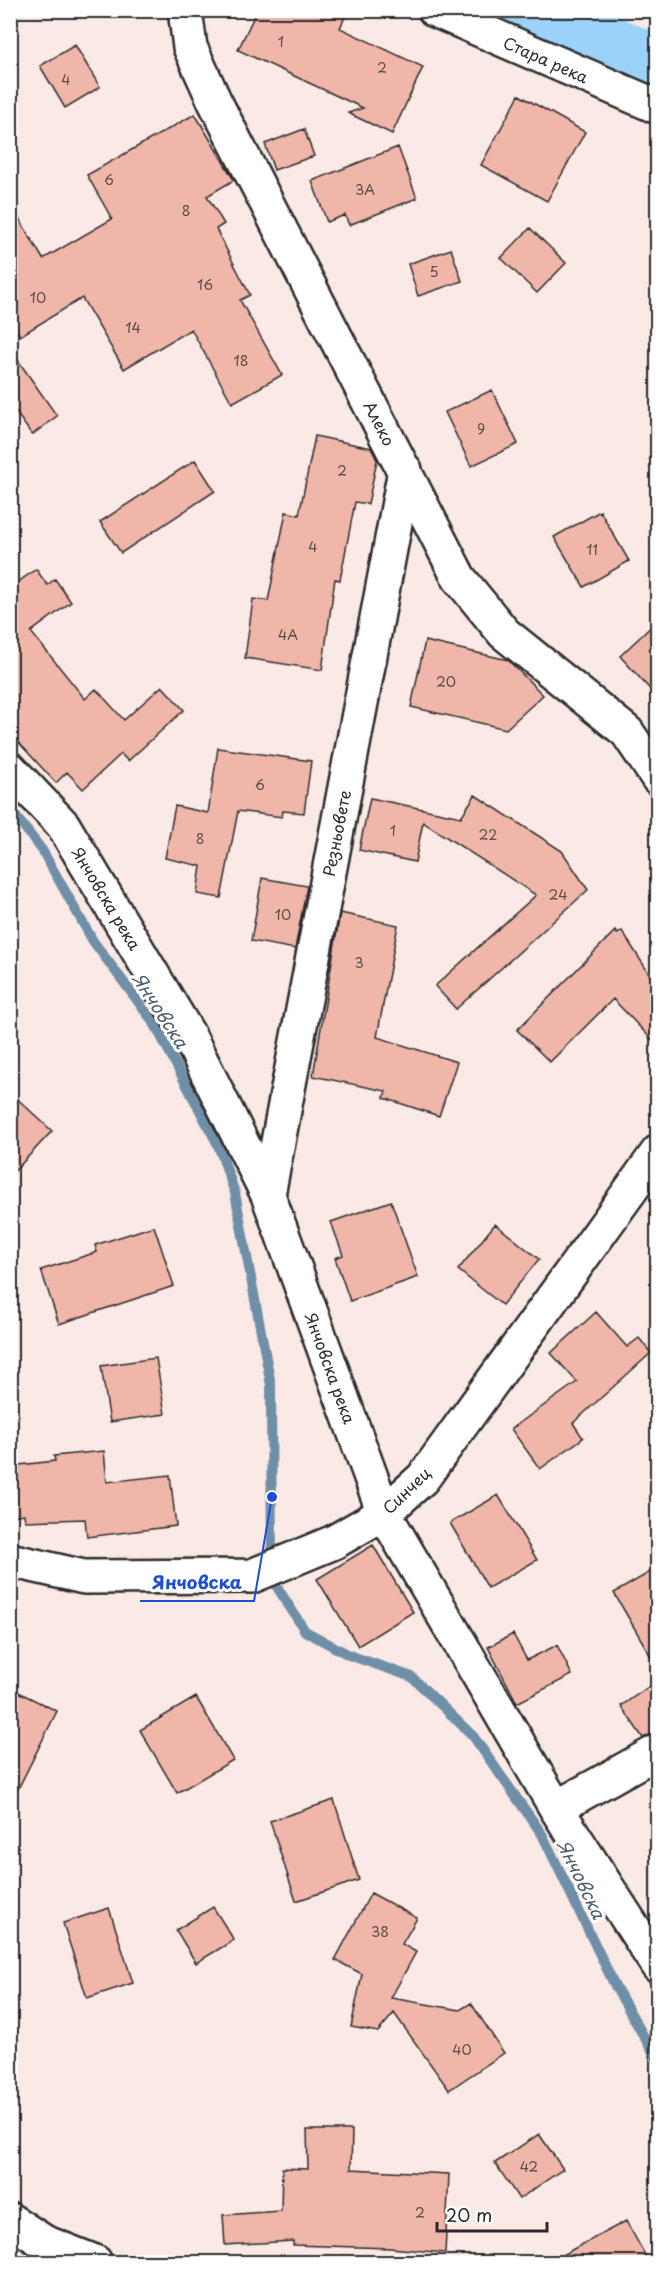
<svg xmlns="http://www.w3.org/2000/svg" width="668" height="2273" font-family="'Playpen Sans',sans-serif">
<rect width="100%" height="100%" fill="#fae9e5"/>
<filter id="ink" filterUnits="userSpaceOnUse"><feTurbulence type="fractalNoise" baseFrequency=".0167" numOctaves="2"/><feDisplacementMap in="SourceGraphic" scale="12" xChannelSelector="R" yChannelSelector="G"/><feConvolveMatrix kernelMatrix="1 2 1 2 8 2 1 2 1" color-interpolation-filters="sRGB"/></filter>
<g filter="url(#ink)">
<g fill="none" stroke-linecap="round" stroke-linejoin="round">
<path stroke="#6e8fa7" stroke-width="10" d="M 10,809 L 42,850 L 93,941 L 154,1023 L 218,1145 L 235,1193 L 271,1385 L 272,1579 L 305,1631 L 349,1655 L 412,1677 L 473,1736 L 542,1834 L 615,1986 L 658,2061"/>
<path stroke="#9bd2fa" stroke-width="66" d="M 522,10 L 658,70"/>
</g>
<path fill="#f0b6a9" stroke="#2b2b2b" stroke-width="1.5" d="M 257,10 L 348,10 L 340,28 L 423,67 L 392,134 L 348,113 L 363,108 L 238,50 Z
M 75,45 L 100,87 L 65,108 L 40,66 Z
M 519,95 L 585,132 L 547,201 L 481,165 Z
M 195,114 L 234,180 L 207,196 L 224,224 L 216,229 L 250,295 L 240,300 L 282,375 L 232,403 L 191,329 L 124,369 L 82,298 L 20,336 L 10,320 L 10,203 L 43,259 L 112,219 L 87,175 Z
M 304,129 L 314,156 L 274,170 L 265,144 Z
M 398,147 L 417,198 L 349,225 L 345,215 L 327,222 L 312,181 Z
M 530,228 L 566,263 L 537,293 L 501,258 Z
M 451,249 L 462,281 L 418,296 L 408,264 Z
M 10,349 L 57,416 L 32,435 L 10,404 Z
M 492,390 L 518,444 L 471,466 L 445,412 Z
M 315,436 L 371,448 L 377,460 L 368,504 L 355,502 L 340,580 L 335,579 L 322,670 L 245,658 L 253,599 L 268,601 L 286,512 L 299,515 Z
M 195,460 L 215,491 L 121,553 L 100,522 Z
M 600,511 L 629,561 L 584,587 L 554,537 Z
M 36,569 L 47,585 L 55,579 L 71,602 L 31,632 L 85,699 L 96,689 L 124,720 L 162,686 L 184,710 L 128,761 L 121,754 L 83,789 L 67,772 L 56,783 L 10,733 L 10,588 Z
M 657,621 L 657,697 L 620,656 Z
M 425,641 L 508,660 L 543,695 L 506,729 L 411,707 Z
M 218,748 L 311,761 L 304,813 L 283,811 L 282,817 L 238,811 L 221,898 L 197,894 L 201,866 L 165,858 L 175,806 L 208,813 Z
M 475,795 L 562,851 L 588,890 L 456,1009 L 435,986 L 536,895 L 423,822 L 415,862 L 359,850 L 370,798 L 461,817 Z
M 262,878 L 307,886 L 295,949 L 251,941 Z
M 340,913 L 398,925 L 377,1037 L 457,1062 L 439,1116 L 384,1098 L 386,1091 L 313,1076 Z
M 615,931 L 617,934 L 622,931 L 657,986 L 657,1045 L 613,999 L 550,1062 L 517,1030 Z
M 10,1092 L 52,1131 L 10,1176 Z
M 391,1201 L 418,1277 L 350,1301 L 335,1258 L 343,1255 L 331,1222 Z
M 495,1224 L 539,1259 L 502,1305 L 458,1270 Z
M 154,1226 L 174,1286 L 59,1324 L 41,1270 L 97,1252 L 95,1245 Z
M 596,1312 L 627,1347 L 639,1338 L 651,1353 L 573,1423 L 583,1438 L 540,1469 L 511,1429 L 577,1382 L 551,1353 Z
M 156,1358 L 165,1414 L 110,1422 L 101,1366 Z
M 104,1451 L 107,1482 L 170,1475 L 176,1526 L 87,1537 L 85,1519 L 25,1521 L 24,1514 L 10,1516 L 10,1466 L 55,1461 L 54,1456 Z
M 498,1495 L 537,1560 L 488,1588 L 450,1523 Z
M 373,1545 L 413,1612 L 358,1646 L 317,1579 Z
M 657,1568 L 657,1667 L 614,1593 Z
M 513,1634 L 527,1660 L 557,1645 L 572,1675 L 517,1703 L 488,1647 Z
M 657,1681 L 657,1732 L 643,1738 L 621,1706 Z
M 10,1688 L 57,1711 L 10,1805 Z
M 196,1697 L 233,1760 L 177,1793 L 140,1730 Z
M 334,1800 L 359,1880 L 296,1901 L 270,1821 Z
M 371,1893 L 417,1918 L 402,1944 L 416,1952 L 391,1998 L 460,2010 L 471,2003 L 504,2053 L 449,2090 L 394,2013 L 378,2032 L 351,2027 L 362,1974 L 335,1960 Z
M 213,1907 L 234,1940 L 196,1963 L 176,1930 Z
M 109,1908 L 133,1983 L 87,1998 L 63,1923 Z
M 307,2130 L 352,2130 L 351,2169 L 449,2174 L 445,2253 L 391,2248 L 293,2245 L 293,2241 L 225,2245 L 223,2215 L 281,2211 L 282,2168 L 308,2169 Z
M 539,2134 L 563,2169 L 519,2199 L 495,2163 Z
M 626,2221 L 649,2262 L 549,2262 Z"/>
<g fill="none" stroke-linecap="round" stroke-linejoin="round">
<g stroke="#2b2b2b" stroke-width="38">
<path id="street" d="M 185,10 L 190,47 L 215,102 L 459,578 L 504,633 L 627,732 L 658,778
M 435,10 L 658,107
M 10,769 L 63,825 L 188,1034 L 268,1195 L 384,1513 L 556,1808 L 658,1966
M 268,1195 L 405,470
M 10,1560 L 84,1577 L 252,1576 L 334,1542 L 384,1513 L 423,1478 L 658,1152
M 556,1808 L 658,1751
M 10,2220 L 44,2242 L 95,2262"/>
</g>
<use href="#street" stroke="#fff" stroke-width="33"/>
</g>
</g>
<g text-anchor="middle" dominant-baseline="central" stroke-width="6" stroke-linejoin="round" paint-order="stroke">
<g font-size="14" fill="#5c4e4a">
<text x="281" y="41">1</text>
<text x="382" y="67">2</text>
<text x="66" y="79">4</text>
<text x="109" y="179">6</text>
<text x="365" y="189">3А</text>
<text x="186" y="210">8</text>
<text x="434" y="271">5</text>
<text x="205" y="284">16</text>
<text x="38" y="297">10</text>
<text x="133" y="327">14</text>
<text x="241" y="360">18</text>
<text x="481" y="428">9</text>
<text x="342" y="470">2</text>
<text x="313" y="546">4</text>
<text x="592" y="549">11</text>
<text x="288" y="634">4А</text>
<text x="446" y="681">20</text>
<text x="260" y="784">6</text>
<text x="393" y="830">1</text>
<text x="488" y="834">22</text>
<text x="200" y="838">8</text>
<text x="558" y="894">24</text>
<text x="283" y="914">10</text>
<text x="359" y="962">3</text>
<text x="380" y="1931">38</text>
<text x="462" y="2049">40</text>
<text x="529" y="2166">42</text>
<text x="420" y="2212">2</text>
</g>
<g font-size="16" fill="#2b2b2b" stroke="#fff">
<text transform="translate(546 59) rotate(24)">Стара река</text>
<text transform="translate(380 423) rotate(63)">Алеко</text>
<text transform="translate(336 833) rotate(-79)">Резньовете</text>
<text transform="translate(107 898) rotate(59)">Янчовска река</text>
<text transform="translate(331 1368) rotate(70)">Янчовска река</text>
<text transform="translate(406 1490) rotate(-44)">Синчец</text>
</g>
<g font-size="18" font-style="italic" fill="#4d5d69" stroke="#fff">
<text transform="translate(161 1010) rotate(57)">Янчовска</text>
<text transform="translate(582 1879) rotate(64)">Янчовска</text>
</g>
</g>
<path fill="none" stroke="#1d4ed8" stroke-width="2" d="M272 1497L254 1601H140"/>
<circle fill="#1d4ed8" stroke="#fff" stroke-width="2" cx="272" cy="1497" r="6"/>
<g font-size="18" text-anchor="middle" font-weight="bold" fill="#1d4ed8" stroke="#fff" stroke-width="6" stroke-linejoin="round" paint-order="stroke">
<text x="197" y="1589">Янчовска</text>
</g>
<rect width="668" height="2273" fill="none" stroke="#fff" stroke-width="36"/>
<rect x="18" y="18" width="632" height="2237" fill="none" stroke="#2b2b2b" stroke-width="2" filter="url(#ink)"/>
<path d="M437 2222v9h110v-9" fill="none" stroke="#2b2b2b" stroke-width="3"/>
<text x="446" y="2222" font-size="18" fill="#2b2b2b" stroke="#ffffff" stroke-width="4.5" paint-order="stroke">20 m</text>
</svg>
